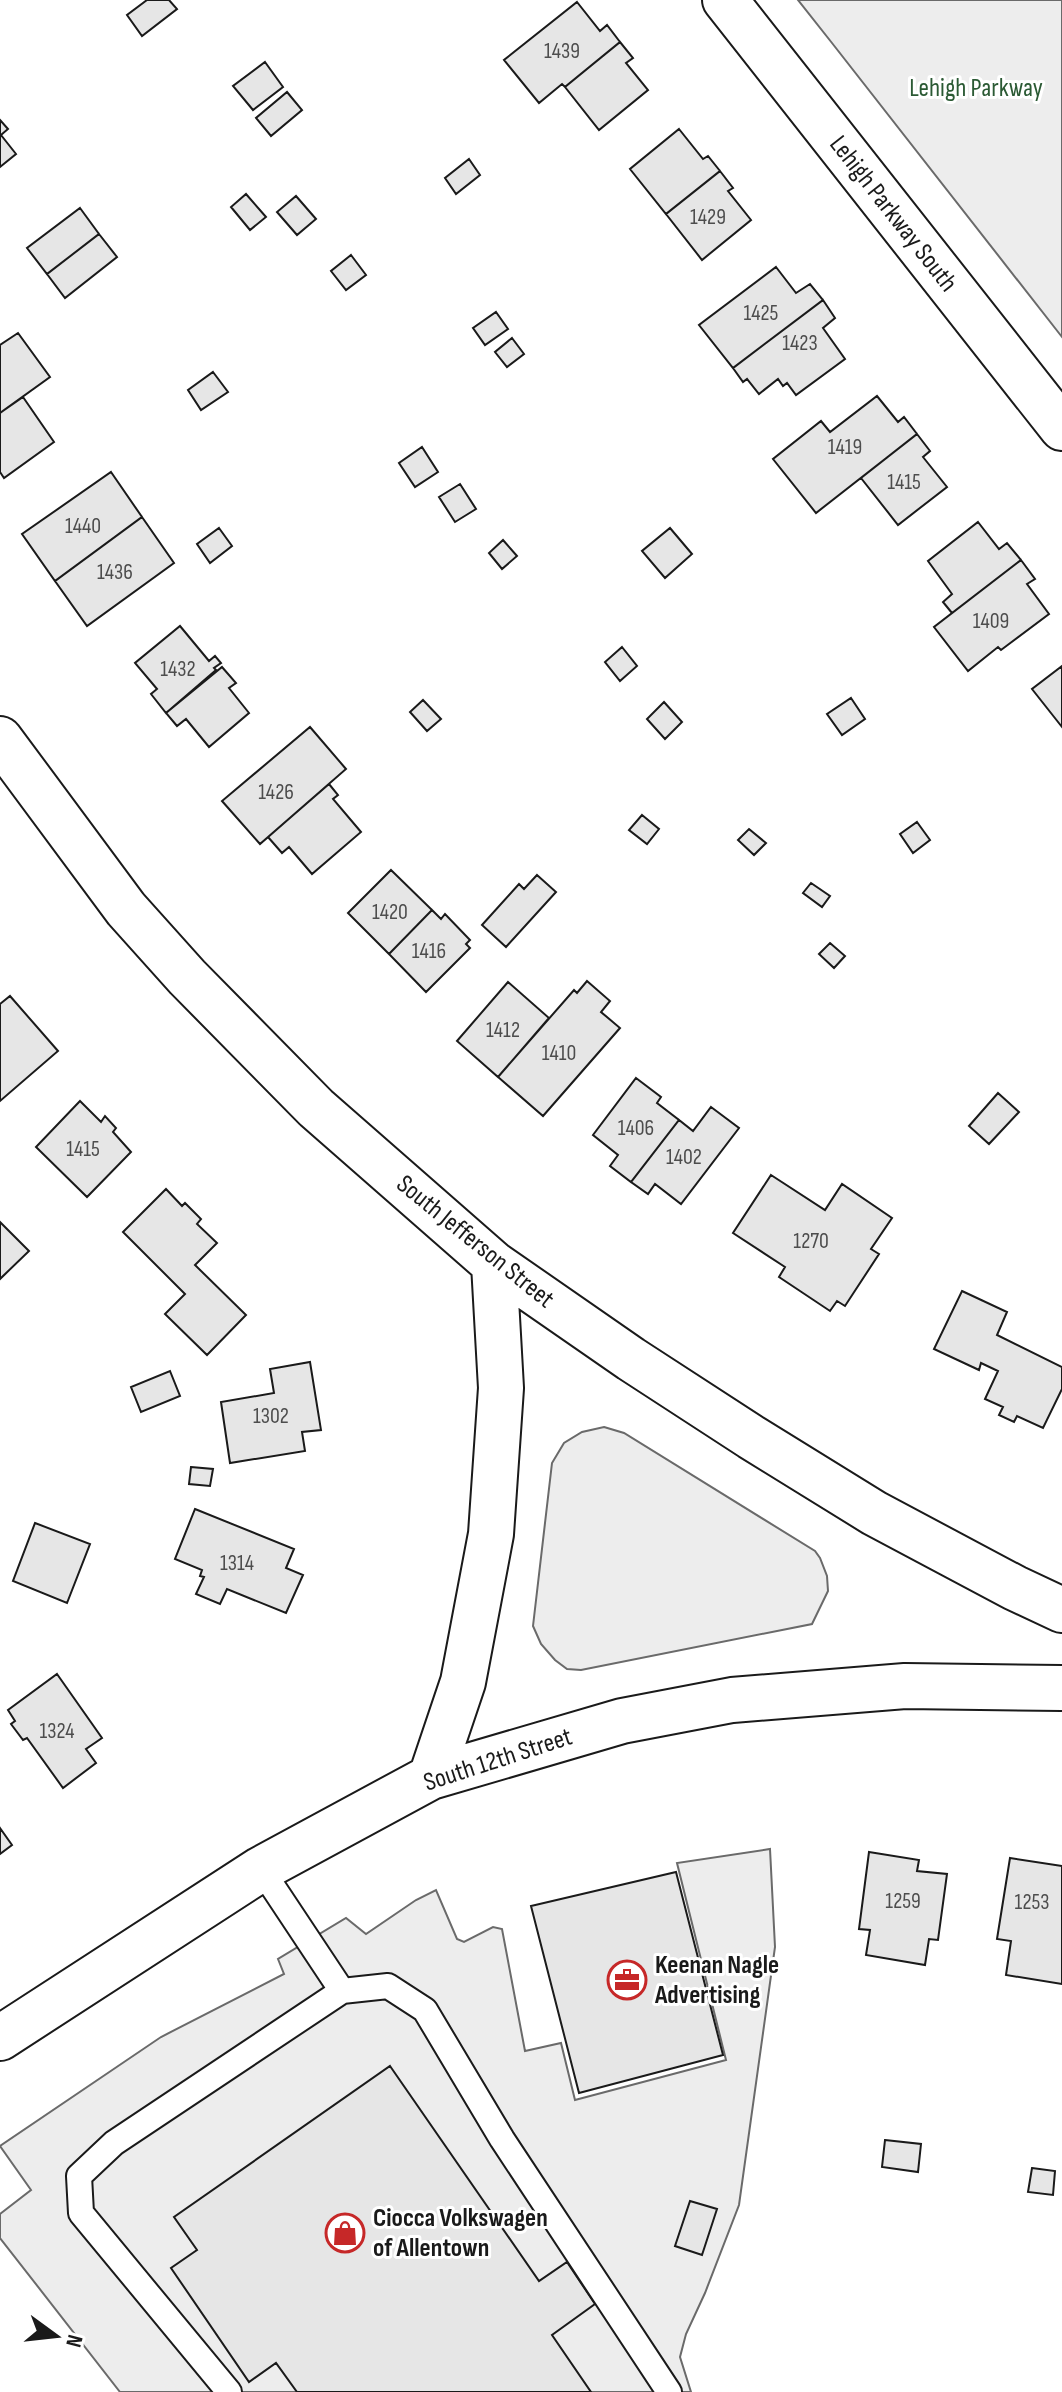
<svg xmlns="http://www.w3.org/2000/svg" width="1062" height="2392" font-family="'Sofia Sans Condensed',sans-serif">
<rect width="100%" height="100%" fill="#fff"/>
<path fill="#ededed" stroke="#6a6a6a" stroke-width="2" d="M 798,0 L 1062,0 L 1062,337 L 832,43 Z
M 604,1427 L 624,1433 L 815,1551 L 820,1558 L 827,1576 L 828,1591 L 812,1624 L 581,1670 L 567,1669 L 555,1660 L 541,1644 L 533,1626 L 552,1463 L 564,1443 L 582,1432 Z
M 770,1849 L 775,1947 L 739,2205 L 705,2293 L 686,2334 L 680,2357 L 691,2392 L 120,2392 L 0,2238 L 0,2214 L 31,2190 L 0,2146 L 161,2037 L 284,1974 L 278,1959 L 346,1918 L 366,1934 L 416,1900 L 436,1890 L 457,1939 L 464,1942 L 493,1927 L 502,1929 L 525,2051 L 561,2043 L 575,2100 L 726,2060 L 677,1863 Z"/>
<path fill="#e6e6e6" stroke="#1a1a1a" stroke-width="2" d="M 147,0 L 169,0 L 177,9 L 142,36 L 127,15 Z
M 577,2 L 600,31 L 607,25 L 620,42 L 565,87 L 562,84 L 539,103 L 504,60 Z
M 620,42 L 633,58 L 626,63 L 648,90 L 599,130 L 565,87 Z
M 265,62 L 283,87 L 253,110 L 233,86 Z
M 287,92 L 302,110 L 271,136 L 256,118 Z
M 0,120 L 8,129 L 1,135 L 16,154 L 0,167 Z
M 679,129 L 703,159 L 708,156 L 720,171 L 666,214 L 630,169 Z
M 469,159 L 480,175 L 456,194 L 445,178 Z
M 720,171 L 733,188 L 728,191 L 751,220 L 702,260 L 666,214 Z
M 246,194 L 266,217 L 250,230 L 231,207 Z
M 296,196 L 316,219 L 297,235 L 277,212 Z
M 80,208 L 99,234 L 47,274 L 27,248 Z
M 99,234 L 117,257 L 65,298 L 47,274 Z
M 351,255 L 366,275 L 346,290 L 331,271 Z
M 776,267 L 796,293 L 810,284 L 823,300 L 733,368 L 699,325 Z
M 823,300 L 835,318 L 823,328 L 845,359 L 796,395 L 787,383 L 783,386 L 778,379 L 759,394 L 747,379 L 743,382 L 733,368 Z
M 496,312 L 508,329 L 485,345 L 473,328 Z
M 18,333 L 50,377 L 0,413 L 0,345 Z
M 512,338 L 524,354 L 507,367 L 495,352 Z
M 213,372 L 228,392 L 201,410 L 188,390 Z
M 877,396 L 898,422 L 904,417 L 917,434 L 816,513 L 773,459 L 821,421 L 830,432 Z
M 23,397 L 54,442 L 4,478 L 0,472 L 0,413 Z
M 917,434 L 930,451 L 923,457 L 947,487 L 898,525 L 861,478 Z
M 422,447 L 438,472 L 415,487 L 399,463 Z
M 111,472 L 142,517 L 55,581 L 22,534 Z
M 460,484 L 476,509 L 455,522 L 439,497 Z
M 142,517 L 174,563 L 87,626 L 55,581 Z
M 978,522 L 999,549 L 1007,543 L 1021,560 L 952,613 L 943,602 L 952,594 L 928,561 Z
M 219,528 L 232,546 L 210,563 L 197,544 Z
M 670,528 L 692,554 L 665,578 L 642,551 Z
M 503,540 L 517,556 L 502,569 L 489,553 Z
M 1021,560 L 1035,579 L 1027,584 L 1049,614 L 1001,650 L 998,647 L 968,671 L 934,627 Z
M 180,626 L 209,661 L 215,656 L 221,663 L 214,668 L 216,670 L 166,713 L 151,694 L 157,689 L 135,663 Z
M 622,647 L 637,666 L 620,681 L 605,662 Z
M 1062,666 L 1062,727 L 1032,689 Z
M 222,667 L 236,683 L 229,688 L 249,713 L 209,747 L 186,719 L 177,726 L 166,713 Z
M 851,698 L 865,719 L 842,735 L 827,714 Z
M 423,700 L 441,719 L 427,731 L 410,712 Z
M 664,702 L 682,722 L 665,739 L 647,719 Z
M 310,727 L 346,769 L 260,844 L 222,801 Z
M 329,784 L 338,795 L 333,799 L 361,832 L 312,874 L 289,847 L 282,853 L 268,837 Z
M 642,815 L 659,829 L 647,844 L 629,830 Z
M 917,822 L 930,840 L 913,853 L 900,834 Z
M 749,829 L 766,843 L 754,855 L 738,840 Z
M 391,870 L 432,910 L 389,954 L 348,913 Z
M 537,875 L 556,892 L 506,947 L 482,925 L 519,884 L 524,889 Z
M 811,883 L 830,896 L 822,907 L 803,893 Z
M 432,910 L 441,919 L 445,914 L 470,940 L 466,944 L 470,948 L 426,992 L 389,954 Z
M 830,943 L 845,956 L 834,968 L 819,954 Z
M 587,981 L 610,1001 L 601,1012 L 620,1028 L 543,1116 L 498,1077 L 574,990 L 577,993 Z
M 508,982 L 549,1018 L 498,1077 L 457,1041 Z
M 10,996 L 58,1051 L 0,1101 L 0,1004 Z
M 636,1078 L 661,1097 L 657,1103 L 679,1120 L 631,1182 L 610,1166 L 618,1155 L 593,1135 Z
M 998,1093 L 1019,1112 L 989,1144 L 969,1126 Z
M 80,1101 L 101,1122 L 105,1116 L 116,1128 L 113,1132 L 131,1152 L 87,1197 L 36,1147 Z
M 711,1107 L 739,1128 L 681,1204 L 655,1184 L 648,1194 L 631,1182 L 679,1120 L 693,1131 Z
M 771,1175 L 825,1210 L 842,1184 L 892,1218 L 871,1249 L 879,1254 L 845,1306 L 837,1301 L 830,1311 L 779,1277 L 785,1267 L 733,1233 Z
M 166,1189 L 182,1206 L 185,1203 L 201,1219 L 197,1224 L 217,1243 L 195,1265 L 246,1315 L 207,1355 L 165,1314 L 185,1294 L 123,1232 Z
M 0,1222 L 29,1251 L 0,1279 Z
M 962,1291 L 1007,1312 L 997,1335 L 1062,1367 L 1062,1389 L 1043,1428 L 1017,1416 L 1014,1422 L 999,1415 L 1003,1407 L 985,1399 L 998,1371 L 981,1363 L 979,1370 L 934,1349 Z
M 310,1362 L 321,1430 L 302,1432 L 305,1451 L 230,1463 L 221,1402 L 274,1393 L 270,1369 Z
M 170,1371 L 180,1396 L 141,1412 L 131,1387 Z
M 191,1467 L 213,1469 L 210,1486 L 189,1484 Z
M 195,1509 L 294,1549 L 286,1568 L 303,1575 L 286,1613 L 227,1589 L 220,1604 L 196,1594 L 204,1577 L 200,1576 L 202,1570 L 175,1559 Z
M 35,1523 L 90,1544 L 67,1603 L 13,1581 Z
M 57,1674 L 102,1738 L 86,1749 L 96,1763 L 63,1788 L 27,1738 L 23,1740 L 11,1724 L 15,1721 L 8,1710 Z
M 0,1828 L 12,1845 L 0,1854 Z
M 869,1852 L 919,1860 L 917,1871 L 947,1874 L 938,1940 L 929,1939 L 925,1965 L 866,1955 L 870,1930 L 859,1929 Z
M 1010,1858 L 1062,1866 L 1062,1984 L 1006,1975 L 1011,1941 L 997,1939 Z
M 676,1872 L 723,2055 L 579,2093 L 531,1906 Z
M 390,2066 L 539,2281 L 567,2262 L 595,2304 L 552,2335 L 591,2392 L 297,2392 L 276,2363 L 249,2382 L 171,2268 L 197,2250 L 174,2217 Z
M 885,2140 L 921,2144 L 918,2172 L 882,2167 Z
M 1032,2168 L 1055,2171 L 1053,2195 L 1028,2192 Z
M 690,2201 L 717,2209 L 702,2255 L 675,2246 Z"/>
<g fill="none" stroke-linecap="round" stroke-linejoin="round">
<g stroke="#1a1a1a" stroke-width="28">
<path id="lane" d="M 261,1869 L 342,1991 L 388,1986 L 425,2010 L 502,2139 L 669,2392
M 229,2392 L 81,2213 L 79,2176 L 114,2143 L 342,1991"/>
</g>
<g stroke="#1a1a1a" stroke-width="48">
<path id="street" d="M 725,0 L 1062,428"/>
</g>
<g stroke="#1a1a1a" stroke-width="48">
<path id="secondary" d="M 0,739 L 126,909 L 187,977 L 316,1108 L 494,1264 L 631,1359 L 751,1437 L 874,1513 L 1015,1588 L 1062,1610
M 431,1777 L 463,1682 L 491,1534 L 501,1388 L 494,1264
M 0,2038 L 261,1869 L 431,1777 L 622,1721 L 732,1700 L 905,1686 L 1062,1688"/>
</g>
<use href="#lane" stroke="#fff" stroke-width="24"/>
<use href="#street" stroke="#fff" stroke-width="44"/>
<use href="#secondary" stroke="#fff" stroke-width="44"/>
</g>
<defs>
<g id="office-ring" transform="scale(2)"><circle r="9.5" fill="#fff" stroke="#c62828" stroke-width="1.5"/><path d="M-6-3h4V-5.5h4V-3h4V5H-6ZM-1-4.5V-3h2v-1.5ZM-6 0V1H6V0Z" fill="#c62828"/></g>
<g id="shop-ring" transform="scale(2)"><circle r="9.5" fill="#fff" stroke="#c62828" stroke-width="1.5"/><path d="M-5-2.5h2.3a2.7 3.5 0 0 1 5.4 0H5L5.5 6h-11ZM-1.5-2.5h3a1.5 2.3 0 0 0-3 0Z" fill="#c62828"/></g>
</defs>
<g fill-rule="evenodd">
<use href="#office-ring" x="627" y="1980"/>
<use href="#shop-ring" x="345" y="2233"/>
</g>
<g text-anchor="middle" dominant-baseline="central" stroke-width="6" stroke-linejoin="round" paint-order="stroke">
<g font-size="22" fill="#4d4d4d">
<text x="562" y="51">1439</text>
<text x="708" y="217">1429</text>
<text x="761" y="313">1425</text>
<text x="800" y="343">1423</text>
<text x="845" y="447">1419</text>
<text x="904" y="482">1415</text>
<text x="83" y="526">1440</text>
<text x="115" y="572">1436</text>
<text x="991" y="621">1409</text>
<text x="178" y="669">1432</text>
<text x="276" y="792">1426</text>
<text x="390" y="912">1420</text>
<text x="429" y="951">1416</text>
<text x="503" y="1030">1412</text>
<text x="559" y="1053">1410</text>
<text x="636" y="1128">1406</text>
<text x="83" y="1149">1415</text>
<text x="684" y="1157">1402</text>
<text x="811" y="1241">1270</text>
<text x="271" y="1416">1302</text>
<text x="237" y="1563">1314</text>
<text x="57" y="1731">1324</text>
<text x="903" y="1901">1259</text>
<text x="1032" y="1902">1253</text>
</g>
<g font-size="26" fill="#2b5a34" stroke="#fff">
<text x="976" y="88">Lehigh Parkway</text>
</g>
<g font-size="26" fill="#1a1a1a" stroke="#fff">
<text transform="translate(893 214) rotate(52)">Lehigh Parkway South</text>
<text transform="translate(475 1242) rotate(39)">South Jefferson Street</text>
<text transform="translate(498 1760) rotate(-18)">South 12th Street</text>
</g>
<g font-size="26" font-weight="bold" fill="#1a1a1a" stroke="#fff" text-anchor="start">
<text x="655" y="1965">Keenan Nagle<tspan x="655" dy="30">Advertising</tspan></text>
<text x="373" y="2218">Ciocca Volkswagen<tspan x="373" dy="30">of Allentown</tspan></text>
</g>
</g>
<g transform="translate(56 2336) rotate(105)" stroke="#ffffff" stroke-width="6" paint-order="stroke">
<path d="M0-6L14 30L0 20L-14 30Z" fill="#1a1a1a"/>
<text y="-12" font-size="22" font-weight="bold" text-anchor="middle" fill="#1a1a1a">N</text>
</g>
</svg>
